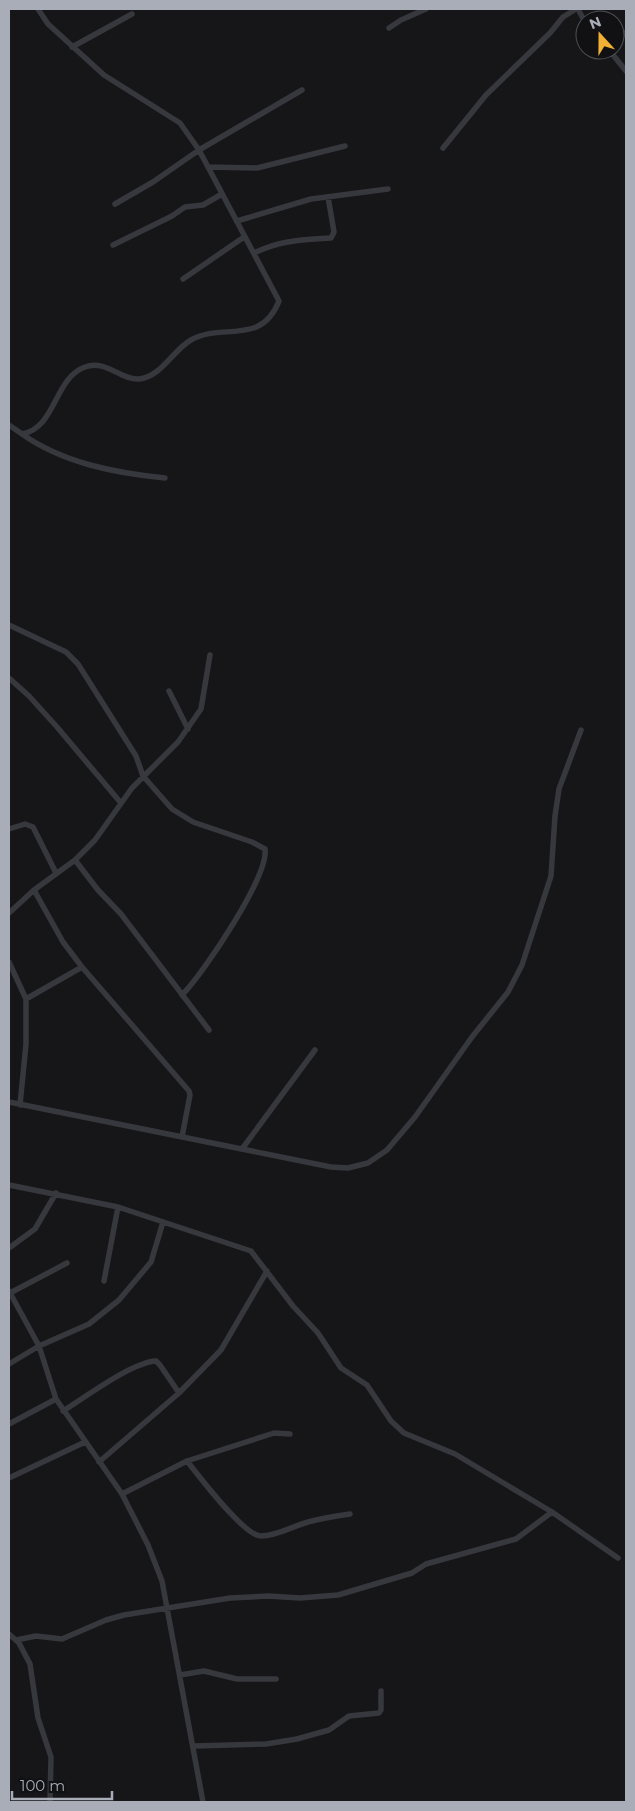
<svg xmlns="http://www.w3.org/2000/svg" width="635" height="1811" font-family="Montserrat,sans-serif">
<rect width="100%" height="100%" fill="#161618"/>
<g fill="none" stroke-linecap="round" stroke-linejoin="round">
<path stroke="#37383d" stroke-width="5.5" d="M 578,9 L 585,22
M 389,28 L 401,20 L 426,9
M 615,43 L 626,32
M 72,47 L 132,14
M 609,50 L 626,71
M 443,148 L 486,95 L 550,33 L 563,17 L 576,9
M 208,167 L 257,168 L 345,146
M 115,204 L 153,182 L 199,150 L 302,90
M 237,221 L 311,199 L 388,189
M 113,245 L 172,216 L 185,207 L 203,205 L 222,194
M 254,253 C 281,240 302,240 331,238 L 334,232 L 328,197
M 183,279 L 244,237
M 9,425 L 22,434 C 56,428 54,378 85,367 C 106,359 120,380 139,379 C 161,377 173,350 191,340 C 222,322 261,347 279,301 L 199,150 L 180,123 L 104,75 L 48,24 L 38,9
M 22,434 C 63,463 115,473 165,478
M 9,625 L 66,652 L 78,664 L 136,756 L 143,776 L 172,809 L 193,822 L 252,842 L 265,849 C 269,876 203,974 182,995
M 9,678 L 29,696 L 57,727 L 121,803
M 169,691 L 188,729
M 9,829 L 25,824 L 33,827 L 56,873
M 75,860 L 98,890 L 121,914 L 209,1030
M 34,890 L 63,942 L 82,967 L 189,1091 L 190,1095 L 182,1137
M 9,913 L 34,890 L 75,860 L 95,840 L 132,788 L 178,742 L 201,709 L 210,655
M 9,962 L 26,999 L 26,1044 L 20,1105
M 26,999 L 82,967
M 9,1102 L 331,1167 L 348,1168 L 368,1163 L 387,1150 L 415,1117 L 472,1037 L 508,992 L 522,965 L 551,876 L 555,816 L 559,789 L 581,730
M 242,1149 L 315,1050
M 9,1185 L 118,1207 L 251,1251 L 293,1306 L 318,1333 L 341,1368 L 367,1385 L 391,1421 L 404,1433 L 455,1454 L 552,1512 L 618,1558
M 9,1248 L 35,1229 L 56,1193
M 104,1281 L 118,1207
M 9,1291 L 39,1346 L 56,1399 L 122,1494 L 148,1545 L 162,1581 L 203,1802
M 10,1293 L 67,1263
M 9,1364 L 39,1346 L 89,1324 L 119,1300 L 151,1262 L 163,1222
M 63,1411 C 84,1398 132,1362 156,1361 L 160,1365 L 179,1393
M 9,1424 L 56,1399
M 187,1461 C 199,1476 244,1536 261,1536 C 277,1536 293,1526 308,1522 C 322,1518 336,1516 350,1514
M 99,1462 L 179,1393 L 221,1350 L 267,1271
M 9,1478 L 85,1442
M 122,1494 L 187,1461 L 274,1433 L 290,1434
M 9,1634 L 19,1643 L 30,1664 L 38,1718 L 51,1757 L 50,1802
M 16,1640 L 36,1636 L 62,1639 L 106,1620 L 124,1615 L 230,1598 L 268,1596 L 300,1598 L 338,1595 L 412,1573 L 426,1564 L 516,1539 L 552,1512
M 180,1675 L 204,1671 L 237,1679 L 276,1679
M 194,1746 L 266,1744 L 297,1739 L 329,1730 L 349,1716 L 379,1713 L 381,1710 L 381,1691"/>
</g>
<rect width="635" height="1811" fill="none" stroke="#a8adb8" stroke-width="20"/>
<g transform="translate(600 35) rotate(339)"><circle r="24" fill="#111113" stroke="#4d4f55"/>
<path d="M0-4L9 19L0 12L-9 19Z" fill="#f2b134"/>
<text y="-8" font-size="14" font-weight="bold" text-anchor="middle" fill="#a8adb8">N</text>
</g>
<path d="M12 1791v8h100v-8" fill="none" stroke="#a8adb8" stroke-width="2.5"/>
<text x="20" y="1791" font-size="15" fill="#a8adb8" stroke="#111113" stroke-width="4" paint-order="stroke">100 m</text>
</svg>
